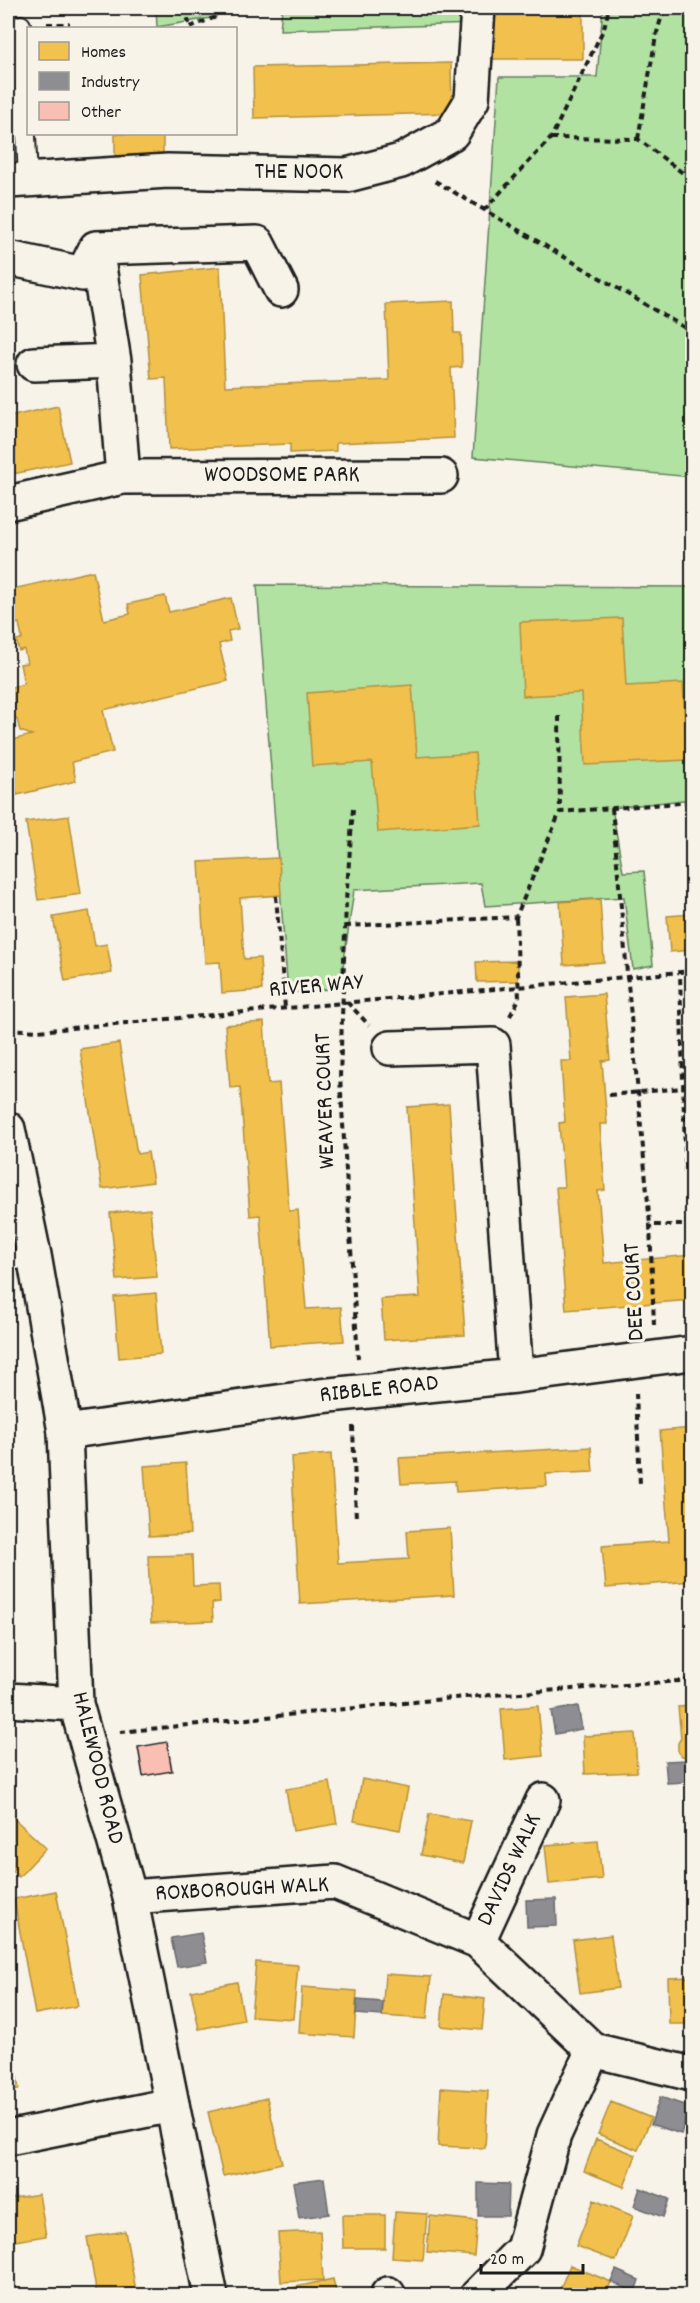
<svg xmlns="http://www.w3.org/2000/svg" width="700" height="2303" font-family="Dekko,sans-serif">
<rect width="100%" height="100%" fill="#f7f3e8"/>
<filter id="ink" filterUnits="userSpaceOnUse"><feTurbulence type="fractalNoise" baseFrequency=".0167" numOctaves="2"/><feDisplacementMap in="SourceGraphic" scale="12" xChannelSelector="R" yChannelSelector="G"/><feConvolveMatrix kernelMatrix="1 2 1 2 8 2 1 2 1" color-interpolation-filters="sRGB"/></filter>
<g filter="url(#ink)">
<path fill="#b1e2a2" stroke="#667f5f" stroke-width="1.5" d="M 156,8 L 216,8 L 216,17 L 157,27 Z
M 282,8 L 476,8 L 477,24 L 280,30 Z
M 603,8 L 692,8 L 692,477 L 473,457 L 499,77 L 597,77 Z
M 257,585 L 692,587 L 692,799 L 612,808 L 623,872 L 644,871 L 653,965 L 633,969 L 624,897 L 485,906 L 481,883 L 354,890 L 340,988 L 288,993 Z"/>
<path fill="#f2c14e" stroke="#b2903f" stroke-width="1.5" d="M 492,10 L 583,11 L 583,59 L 492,59 Z
M 451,63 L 452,113 L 254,118 L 253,67 Z
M 115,134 L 163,134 L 163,156 L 115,156 Z
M 220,267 L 225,386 L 389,380 L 386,304 L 453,301 L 454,333 L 461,333 L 462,367 L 451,368 L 454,438 L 336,443 L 336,451 L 290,453 L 290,444 L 169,449 L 166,378 L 151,379 L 142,275 Z
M 58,406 L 70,462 L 8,475 L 8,417 Z
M 93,571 L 104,620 L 130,614 L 128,604 L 165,596 L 169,612 L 231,598 L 238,629 L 228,631 L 230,641 L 219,644 L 228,681 L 103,710 L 113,752 L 72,762 L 76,781 L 17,795 L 8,754 L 8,741 L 32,735 L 20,731 L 17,719 L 12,720 L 8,700 L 8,688 L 24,684 L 20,664 L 27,663 L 24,649 L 19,651 L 16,640 L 22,639 L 19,623 L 8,626 L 8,590 Z
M 622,618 L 626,686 L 683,683 L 687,760 L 585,765 L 581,693 L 523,696 L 520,622 Z
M 412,685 L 417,757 L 475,753 L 480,824 L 378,832 L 372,762 L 312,766 L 307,693 Z
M 69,816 L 81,894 L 38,900 L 26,822 Z
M 279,858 L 281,895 L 240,898 L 244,959 L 260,958 L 262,990 L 222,993 L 220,962 L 205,963 L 199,862 Z
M 600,899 L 604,962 L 564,965 L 560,902 Z
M 89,911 L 95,946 L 107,944 L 112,973 L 65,981 L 53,917 Z
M 692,914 L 692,950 L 670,952 L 667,916 Z
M 518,961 L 518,981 L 477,982 L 476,962 Z
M 604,994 L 610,1060 L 602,1061 L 607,1124 L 600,1124 L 605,1190 L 598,1191 L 604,1263 L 692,1255 L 692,1300 L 566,1310 L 556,1187 L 564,1187 L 559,1123 L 565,1122 L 561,1061 L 571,1061 L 566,997 Z
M 264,1022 L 268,1084 L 279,1083 L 289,1211 L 298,1210 L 306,1309 L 341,1307 L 344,1341 L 270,1346 L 260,1215 L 250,1216 L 240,1087 L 230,1088 L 225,1025 Z
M 119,1043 L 137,1154 L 148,1152 L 153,1182 L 102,1189 L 80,1049 Z
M 449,1104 L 465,1335 L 384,1340 L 381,1299 L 420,1297 L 407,1107 Z
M 150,1209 L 157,1277 L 117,1280 L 110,1213 Z
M 156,1293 L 161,1354 L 119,1358 L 114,1297 Z
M 692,1428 L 692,1581 L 606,1588 L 602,1546 L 669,1541 L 660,1431 Z
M 591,1447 L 593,1472 L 546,1474 L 547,1486 L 456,1492 L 455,1481 L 401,1484 L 399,1458 Z
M 331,1454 L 338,1563 L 409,1559 L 407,1531 L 450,1528 L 454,1595 L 300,1604 L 291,1457 Z
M 186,1463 L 190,1534 L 149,1536 L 144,1466 Z
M 192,1555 L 193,1586 L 219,1585 L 220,1602 L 212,1603 L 213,1621 L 151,1623 L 148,1556 Z
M 538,1706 L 543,1756 L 505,1760 L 501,1709 Z
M 692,1706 L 692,1758 L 682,1756 L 678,1752 L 678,1743 L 681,1738 L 678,1707 Z
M 635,1733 L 637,1772 L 585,1774 L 583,1736 Z
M 362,1779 L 408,1788 L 400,1830 L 354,1821 Z
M 330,1782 L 337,1824 L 293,1831 L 286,1789 Z
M 8,1813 L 46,1848 L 19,1877 L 8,1867 Z
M 429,1814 L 471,1821 L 463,1863 L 421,1855 Z
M 598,1841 L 602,1879 L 549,1884 L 545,1845 Z
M 56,1891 L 78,2006 L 35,2014 L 14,1899 Z
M 611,1935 L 618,1988 L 580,1993 L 573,1940 Z
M 256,1962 L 298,1965 L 293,2019 L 251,2016 Z
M 385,1974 L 431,1977 L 427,2019 L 382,2016 Z
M 692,1977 L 692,2024 L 669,2024 L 668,1978 Z
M 237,1982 L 244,2020 L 199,2029 L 191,1991 Z
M 302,1987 L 357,1991 L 354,2037 L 299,2033 Z
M 444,1994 L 485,1999 L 482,2030 L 441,2026 Z
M 12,2051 L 19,2089 L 8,2091 L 8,2052 Z
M 441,2088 L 488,2091 L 485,2148 L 438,2146 Z
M 267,2098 L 282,2163 L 223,2176 L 208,2112 Z
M 611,2102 L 651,2118 L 638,2150 L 598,2134 Z
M 596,2139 L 636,2155 L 624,2187 L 584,2171 Z
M 39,2194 L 46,2236 L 8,2242 L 8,2199 Z
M 594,2200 L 633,2216 L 616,2261 L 576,2246 Z
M 395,2212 L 427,2214 L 423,2260 L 392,2258 Z
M 342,2215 L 385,2215 L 385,2248 L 343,2248 Z
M 430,2216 L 477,2221 L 474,2256 L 427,2252 Z
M 125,2231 L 137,2296 L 97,2296 L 87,2237 Z
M 320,2231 L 323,2280 L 281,2282 L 278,2233 Z
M 570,2265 L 611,2282 L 605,2296 L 558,2294 Z
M 333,2279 L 337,2296 L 288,2296 L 286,2289 Z"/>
<path fill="#8d8d92" stroke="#6b6b6f" stroke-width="1.5" d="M 578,1706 L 582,1729 L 555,1734 L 551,1711 Z
M 687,1760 L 689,1782 L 667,1783 L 665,1761 Z
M 556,1899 L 557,1926 L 527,1927 L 526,1900 Z
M 201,1933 L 207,1962 L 177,1967 L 171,1938 Z
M 357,2000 L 383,2002 L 382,2016 L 356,2014 Z
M 660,2097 L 690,2107 L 681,2134 L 651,2124 Z
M 324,2178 L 329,2214 L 299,2218 L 293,2182 Z
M 478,2183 L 509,2184 L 508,2216 L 478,2216 Z
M 640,2188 L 669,2199 L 663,2217 L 634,2206 Z
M 616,2270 L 639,2280 L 635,2292 L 611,2282 Z"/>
<path fill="#fabfb3" stroke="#1c1c1c" stroke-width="1.5" d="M 167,1742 L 172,1771 L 143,1776 L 138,1747 Z"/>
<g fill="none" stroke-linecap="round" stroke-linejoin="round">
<g stroke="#1c1c1c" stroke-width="22">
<path id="service" d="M 21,25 L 28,180
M 8,1262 L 34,1255"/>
</g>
<g stroke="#1c1c1c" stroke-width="38">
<path id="minor" d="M 8,181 L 168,171 L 347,175 L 401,161 L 452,133 L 472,100 L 478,8
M 96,248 L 114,361 L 123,477
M 8,258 L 83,274 L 96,248 L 257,243 L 281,290
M 34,364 L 114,361
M 8,503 L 123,477 L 441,476
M 390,1048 L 493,1045 L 516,1376
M 65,1432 L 320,1396 L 516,1376 L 692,1353
M 130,1897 L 335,1882 L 478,1941 L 593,2050 L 692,2074
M 478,1941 L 543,1800
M 8,2138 L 172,2105
M 388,2294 L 389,2296
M 477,2296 L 523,2249 L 554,2135 L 593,2050"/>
</g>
<g stroke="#1c1c1c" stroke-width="38">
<path id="tertiary" d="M 8,1129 L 34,1255 L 65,1432 L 76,1704 L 130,1897 L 211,2296
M 8,1700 L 76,1704"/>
</g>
<path stroke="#1c1c1c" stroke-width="4" stroke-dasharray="6 4.5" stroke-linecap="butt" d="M 185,8 L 190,27
M 47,24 L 70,24
M 190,27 L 216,17 L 215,8
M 551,138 L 638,139 L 692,180
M 638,139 L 656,36 L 664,8
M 435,181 L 692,332
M 484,210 L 551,138 L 604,28 L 609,8
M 559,716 L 560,812 L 692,802
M 612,808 L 650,1225
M 353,809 L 346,901 L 340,1077 L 358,1358
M 276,896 L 285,1008
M 345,926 L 516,917 L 560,812
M 347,1002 L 369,1025
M 510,1016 L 519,999 L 516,917
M 8,1029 L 38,1031 L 692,971
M 609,1095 L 683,1088
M 654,1325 L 650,1225 L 687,1225 L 680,973
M 636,1393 L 640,1484
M 353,1426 L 356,1520
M 120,1732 L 453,1698 L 692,1680"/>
<use href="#service" stroke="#f7f3e8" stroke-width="18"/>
<use href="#minor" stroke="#f7f3e8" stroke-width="33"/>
<use href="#tertiary" stroke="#f7f3e8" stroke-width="33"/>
</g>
</g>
<g text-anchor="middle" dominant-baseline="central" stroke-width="6" stroke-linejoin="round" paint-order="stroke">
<g font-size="24" fill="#1c1c1c" stroke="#f7f3e8">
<text x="299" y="173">THE NOOK</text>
<text x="282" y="476">WOODSOME PARK</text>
<text transform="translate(316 987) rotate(-5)">RIVER WAY</text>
<text transform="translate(326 1101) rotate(-92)">WEAVER COURT</text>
<text transform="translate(635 1292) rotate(-93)">DEE COURT</text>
<text transform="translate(379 1390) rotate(-6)">RIBBLE ROAD</text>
<text transform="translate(97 1768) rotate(76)">HALEWOOD ROAD</text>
<text transform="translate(510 1870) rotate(-65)">DAVIDS WALK</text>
<text transform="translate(242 1890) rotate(-3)">ROXBOROUGH WALK</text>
</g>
</g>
<rect width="700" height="2303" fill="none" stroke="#f7f3e8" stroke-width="30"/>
<rect x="15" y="15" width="670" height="2273" fill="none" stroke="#1c1c1c" stroke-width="2" filter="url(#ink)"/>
<rect x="27" y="27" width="210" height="108" fill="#f7f3e8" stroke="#9f9d96" stroke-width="1.5"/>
<rect x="39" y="42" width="30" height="18" fill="#f2c14e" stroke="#9f9d96" stroke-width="1.5"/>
<text x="81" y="57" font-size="18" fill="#1c1c1c">Homes</text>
<rect x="39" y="72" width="30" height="18" fill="#8d8d92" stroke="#9f9d96" stroke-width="1.5"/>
<text x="81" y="87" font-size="18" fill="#1c1c1c">Industry</text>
<rect x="39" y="102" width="30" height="18" fill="#fabfb3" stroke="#9f9d96" stroke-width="1.5"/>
<text x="81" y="117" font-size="18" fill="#1c1c1c">Other</text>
<path d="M481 2264v9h102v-9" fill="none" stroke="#1c1c1c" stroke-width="3"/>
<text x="490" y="2264" font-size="18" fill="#1c1c1c" stroke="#f7f3e8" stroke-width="4.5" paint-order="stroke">20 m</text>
</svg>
